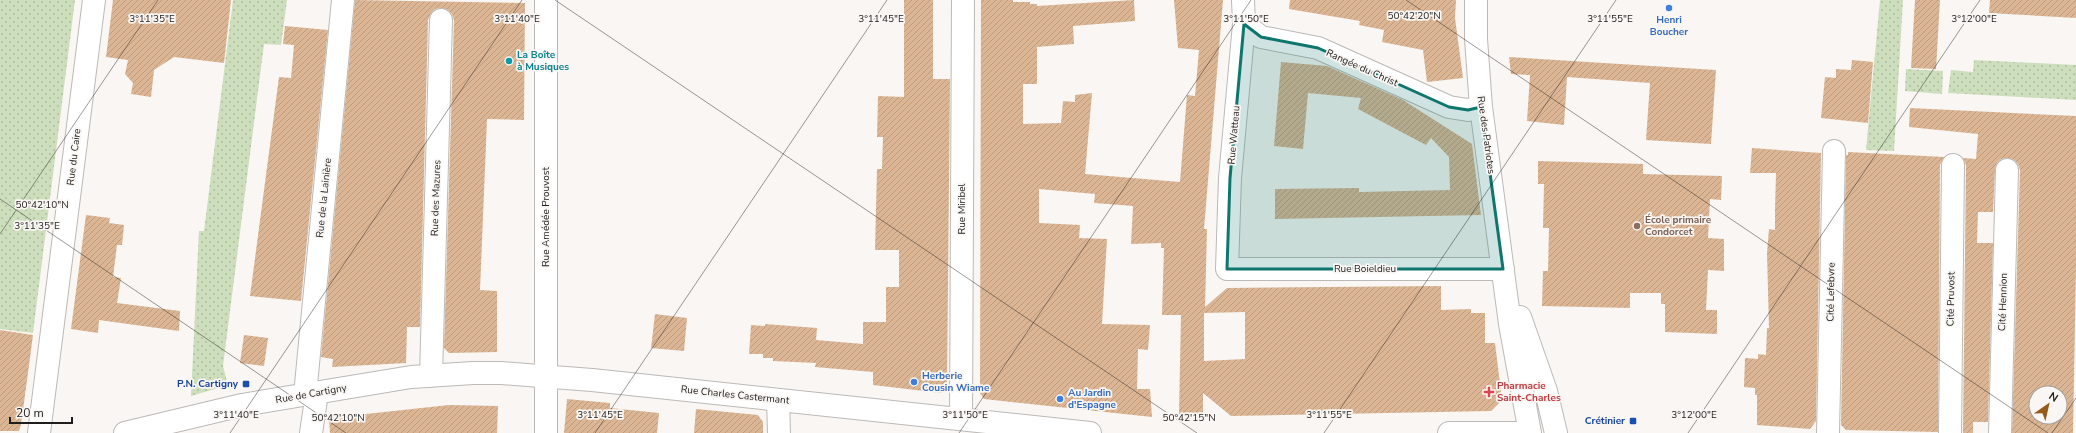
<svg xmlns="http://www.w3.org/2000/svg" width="2076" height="433" font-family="'Nunito Sans',sans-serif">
<defs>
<pattern id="grass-dots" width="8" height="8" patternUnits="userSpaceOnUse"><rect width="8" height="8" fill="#cddebc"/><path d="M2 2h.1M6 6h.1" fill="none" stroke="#b0bea1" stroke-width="1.8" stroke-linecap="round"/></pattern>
<pattern id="building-hatch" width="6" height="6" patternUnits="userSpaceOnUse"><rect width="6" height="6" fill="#dcb694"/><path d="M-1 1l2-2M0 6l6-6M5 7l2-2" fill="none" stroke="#bc9c7f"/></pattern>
</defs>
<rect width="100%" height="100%" fill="#f9f6f3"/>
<path fill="url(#grass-dots)" d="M 0,0 L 75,0 L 33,333 L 0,329 Z
M 233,0 L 287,0 L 281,45 L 264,44 L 223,366 L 228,385 L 191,396 L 199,231 L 204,231 Z
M 1880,0 L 1903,0 L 1894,151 L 1866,150 Z
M 1974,60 L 2076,65 L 2076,100 L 1948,93 L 1951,70 L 1973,72 Z
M 1906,69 L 1943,71 L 1942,94 L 1905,91 Z"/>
<path fill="url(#building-hatch)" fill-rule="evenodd" d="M 113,0 L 231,0 L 224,63 L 174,57 L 154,70 L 151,97 L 131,94 L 133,83 L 125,74 L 128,60 L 106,57 Z
M 355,0 L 525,3 L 524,120 L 487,119 L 480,290 L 497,291 L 497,352 L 449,353 L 444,348 L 454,20 L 452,14 L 448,10 L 441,8 L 435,9 L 431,13 L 428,20 L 420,327 L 407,327 L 406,363 L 332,367 L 333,359 L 321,357 Z
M 904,0 L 933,0 L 933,79 L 950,79 L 947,388 L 941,393 L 873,385 L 873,372 L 815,367 L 816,363 L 773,361 L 773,358 L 763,358 L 763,354 L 749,354 L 751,325 L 765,326 L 765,324 L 817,328 L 816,340 L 863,344 L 863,322 L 886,322 L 886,287 L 899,287 L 899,250 L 875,250 L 877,169 L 882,169 L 883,137 L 877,137 L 878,96 L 904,97 Z
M 981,0 L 1013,0 L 1013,2 L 1030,2 L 1030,4 L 1037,4 L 1037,6 L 1134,0 L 1135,21 L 1073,26 L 1074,44 L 1037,47 L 1037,84 L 1023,84 L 1023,124 L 1061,123 L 1063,101 L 1075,102 L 1075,95 L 1092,93 L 1085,174 L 1180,182 L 1187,95 L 1195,96 L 1199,50 L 1178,48 L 1174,0 L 1223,0 L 1204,229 L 1207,229 L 1205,307 L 1227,288 L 1441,286 L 1441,310 L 1471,309 L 1471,313 L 1485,313 L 1485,343 L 1495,343 L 1502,400 L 1491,411 L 1231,416 L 1203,393 L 1203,414 L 1179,415 L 1181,315 L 1162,315 L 1164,248 L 1161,248 L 1161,243 L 1131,244 L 1133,206 L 1094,203 L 1095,194 L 1039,189 L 1039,223 L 1080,225 L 1079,238 L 1107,239 L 1102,324 L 1150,325 L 1148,350 L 1138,349 L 1137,389 L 1150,389 L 1152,417 L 984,399 L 980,393 ZM 1245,312 L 1245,359 L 1204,361 L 1204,313 Z
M 1290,0 L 1456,0 L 1455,18 L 1463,78 L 1427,82 L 1423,50 L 1382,42 L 1384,30 L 1359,25 L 1360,21 L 1289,9 Z
M 1915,0 L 1940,0 L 1936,69 L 1911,68 Z
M 1990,0 L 2076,0 L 2076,18 L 1989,13 Z
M 285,26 L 328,30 L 301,301 L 250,296 L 279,77 L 291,78 L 294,45 L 283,44 Z
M 1509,57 L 1716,70 L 1711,144 L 1646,140 L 1650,83 L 1567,77 L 1564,125 L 1527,121 L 1530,75 L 1511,74 Z
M 1852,60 L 1873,62 L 1868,123 L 1821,118 L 1825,77 L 1836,78 L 1836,69 L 1851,70 Z
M 1281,62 L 1327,66 L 1403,100 L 1472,144 L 1481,215 L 1275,219 L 1275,189 L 1359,188 L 1359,192 L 1450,190 L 1449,157 L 1431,138 L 1426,145 L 1358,109 L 1361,98 L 1308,93 L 1303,149 L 1274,146 Z
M 1910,108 L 2076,116 L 2076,266 L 2073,433 L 2012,433 L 2020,170 L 2018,164 L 2014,160 L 2007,158 L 2001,159 L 1997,163 L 1995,169 L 1993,212 L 1978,212 L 1977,243 L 1993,243 L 1988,422 L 1973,422 L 1973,433 L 1963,433 L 1966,165 L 1963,158 L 1976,159 L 1978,134 L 1909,127 ZM 2036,393 L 2060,393 L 2060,417 L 2036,417 Z
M 1752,148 L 1821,153 L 1816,421 L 1810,429 L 1757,425 L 1757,395 L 1755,395 L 1755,388 L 1744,387 L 1745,358 L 1758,359 L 1758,354 L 1766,355 L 1767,328 L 1769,328 L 1767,253 L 1769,229 L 1775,230 L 1775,210 L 1776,173 L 1750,173 Z
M 1848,152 L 1944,157 L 1940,165 L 1938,432 L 1846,430 L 1841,425 L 1846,155 L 1848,155 Z
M 1538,161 L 1643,164 L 1643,174 L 1722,176 L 1721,200 L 1710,199 L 1708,238 L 1724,239 L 1724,271 L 1708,270 L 1706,310 L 1717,310 L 1717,334 L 1665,332 L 1665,304 L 1661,304 L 1661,293 L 1630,293 L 1630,308 L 1542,306 L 1543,271 L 1548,271 L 1549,228 L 1543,228 L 1544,184 L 1538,184 Z
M 86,215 L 110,218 L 109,223 L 124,225 L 122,245 L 117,245 L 113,277 L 121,278 L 117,303 L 180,311 L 179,331 L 99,320 L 98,333 L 71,329 Z
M 655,314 L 687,318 L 684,351 L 651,348 Z
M 0,330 L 33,335 L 21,425 L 19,431 L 0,431 Z
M 244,335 L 268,338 L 264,366 L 240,363 Z
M 567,399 L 610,403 L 610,408 L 659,413 L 657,433 L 564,433 Z
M 449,405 L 498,406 L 497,433 L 330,433 L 329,418 Z
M 696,409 L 758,415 L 763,422 L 763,433 L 694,433 Z"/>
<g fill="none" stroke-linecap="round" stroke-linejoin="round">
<g stroke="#bcb9b6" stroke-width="24">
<path id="minor" d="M 546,0 L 546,433
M 1243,0 L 1244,24 L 1230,178 L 1227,269 L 1503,269
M 1476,0 L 1476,39 L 1481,107 L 1510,324 L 1530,433
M 1244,24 L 1261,37 L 1318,48 L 1449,107 L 1468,110 L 1481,107
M 1520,317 L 1546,391 L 1556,433
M 431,376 L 441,20
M 305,395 L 343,0
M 778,400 L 779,433
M 961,419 L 963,0
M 39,433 L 94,0
M 125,433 L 242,405 L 411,377 L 473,373 L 501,373 L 592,380 L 1090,433
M 311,433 L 317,393
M 1449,433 L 1523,433
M 1828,433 L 1834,151
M 1950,433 L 1953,165
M 2000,433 L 2007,170"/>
</g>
<use href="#minor" stroke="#fff" stroke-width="22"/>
</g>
<path fill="#0f766e" fill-opacity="0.2" stroke="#0f766e" stroke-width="3" stroke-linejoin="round" d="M 1244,24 L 1261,37 L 1318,48 L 1449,107 L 1468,110 L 1481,107 L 1503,269 L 1227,269 L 1230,178 Z"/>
<path fill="none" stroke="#1f1e1d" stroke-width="1" stroke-opacity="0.45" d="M 555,0 L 1197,433M 1406,0 L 2048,433M 0,199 L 346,433M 0,234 L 158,0M 230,433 L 522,0M 595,433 L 887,0M 959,433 L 1251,0M 1324,433 L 1616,0M 1688,433 L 1980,0M 2052,433 L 2076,398"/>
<g fill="#3f7fe0" stroke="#f9f6f3" stroke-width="1.5">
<circle cx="1669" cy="8" r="4"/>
<circle cx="914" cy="382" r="4"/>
<circle cx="1060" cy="399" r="4"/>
</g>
<circle fill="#0f9aa8" stroke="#f9f6f3" stroke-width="1.5" cx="509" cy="61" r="4"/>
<circle fill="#8d6e63" stroke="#f9f6f3" stroke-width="1.5" cx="1637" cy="226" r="4"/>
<g fill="#1a4fb4" stroke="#f9f6f3" stroke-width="1.5">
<rect x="242" y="380" width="8" height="8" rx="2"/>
<rect x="1629" y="417" width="8" height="8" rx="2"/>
</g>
<path fill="#e0444e" stroke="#f9f6f3" stroke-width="1.5" d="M1487 386h4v4h4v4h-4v4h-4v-4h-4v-4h4z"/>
<g text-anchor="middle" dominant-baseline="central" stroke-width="3.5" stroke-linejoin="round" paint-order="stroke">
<g font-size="10" font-weight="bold" fill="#366cbe" stroke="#f9f6f3" text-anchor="start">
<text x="1669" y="20" text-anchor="middle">Henri<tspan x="1669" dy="12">Boucher</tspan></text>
<text x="922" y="376">Herberie<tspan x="922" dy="12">Cousin Wiame</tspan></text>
<text x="1068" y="393">Au Jardin<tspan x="1068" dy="12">d'Espagne</tspan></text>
</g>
<g font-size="10" font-weight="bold" fill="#0d838f" stroke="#f9f6f3" text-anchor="start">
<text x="517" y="55">La Boîte<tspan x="517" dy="12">à Musiques</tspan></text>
</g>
<g font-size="10" fill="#1f1e1d" stroke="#f9f6f3">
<text transform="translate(1362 68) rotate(24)">Rangée du Christ</text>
<text transform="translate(1234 135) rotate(-85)">Rue Watteau</text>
<text transform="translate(1486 135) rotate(82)">Rue des Patriotes</text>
<text transform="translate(74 157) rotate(-83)">Rue du Caire</text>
<text transform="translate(324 198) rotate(-84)">Rue de la Lainière</text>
<text transform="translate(436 198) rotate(-88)">Rue des Mazures</text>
<text transform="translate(962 209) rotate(-90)">Rue Miribel</text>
<text transform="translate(546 217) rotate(-90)">Rue Amédée Prouvost</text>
<text x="1365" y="269">Rue Boieldieu</text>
<text transform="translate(1831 292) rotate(-89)">Cité Lefebvre</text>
<text transform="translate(1951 299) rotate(-89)">Cité Pruvost</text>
<text transform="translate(2003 302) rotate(-88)">Cité Hennion</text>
<text transform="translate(311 394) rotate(-10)">Rue de Cartigny</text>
<text transform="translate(735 395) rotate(6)">Rue Charles Castermant</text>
</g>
<g font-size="10" font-weight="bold" fill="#785e54" stroke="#f9f6f3" text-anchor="start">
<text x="1645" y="220">École primaire<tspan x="1645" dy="12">Condorcet</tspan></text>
</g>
<g font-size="10" font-weight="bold" fill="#164399" stroke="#f9f6f3" text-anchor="end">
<text x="238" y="384">P.N. Cartigny</text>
<text x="1625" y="421">Crétinier</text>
</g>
<g font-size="10" font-weight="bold" fill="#be3a42" stroke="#f9f6f3" text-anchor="start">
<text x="1497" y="386">Pharmacie<tspan x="1497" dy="12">Saint-Charles</tspan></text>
</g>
</g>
<g font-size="10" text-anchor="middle" fill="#1f1e1d" stroke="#f9f6f3" stroke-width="3.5" stroke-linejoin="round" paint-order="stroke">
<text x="1414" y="19">50°42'20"N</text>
<text x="152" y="22">3°11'35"E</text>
<text x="517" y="22">3°11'40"E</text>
<text x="881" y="22">3°11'45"E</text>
<text x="1246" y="22">3°11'50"E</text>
<text x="1610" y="22">3°11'55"E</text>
<text x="1974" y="22">3°12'00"E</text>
<text x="42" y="208">50°42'10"N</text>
<text x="37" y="229">3°11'35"E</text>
<text x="236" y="418">3°11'40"E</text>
<text x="600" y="418">3°11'45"E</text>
<text x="965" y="418">3°11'50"E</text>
<text x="1329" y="418">3°11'55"E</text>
<text x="1694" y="418">3°12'00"E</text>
<text x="338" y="421">50°42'10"N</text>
<text x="1189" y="421">50°42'15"N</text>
</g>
<g transform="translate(2048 405) rotate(34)"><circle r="19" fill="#f9f6f3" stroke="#a2a09d"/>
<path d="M0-3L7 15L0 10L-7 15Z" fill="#965b1b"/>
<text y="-6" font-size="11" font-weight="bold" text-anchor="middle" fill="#1f1e1d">N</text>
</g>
<path d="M10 417v6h62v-6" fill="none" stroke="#1f1e1d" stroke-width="2"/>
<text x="16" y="417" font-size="12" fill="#1f1e1d" stroke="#f9f6f3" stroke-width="3" paint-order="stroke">20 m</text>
</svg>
